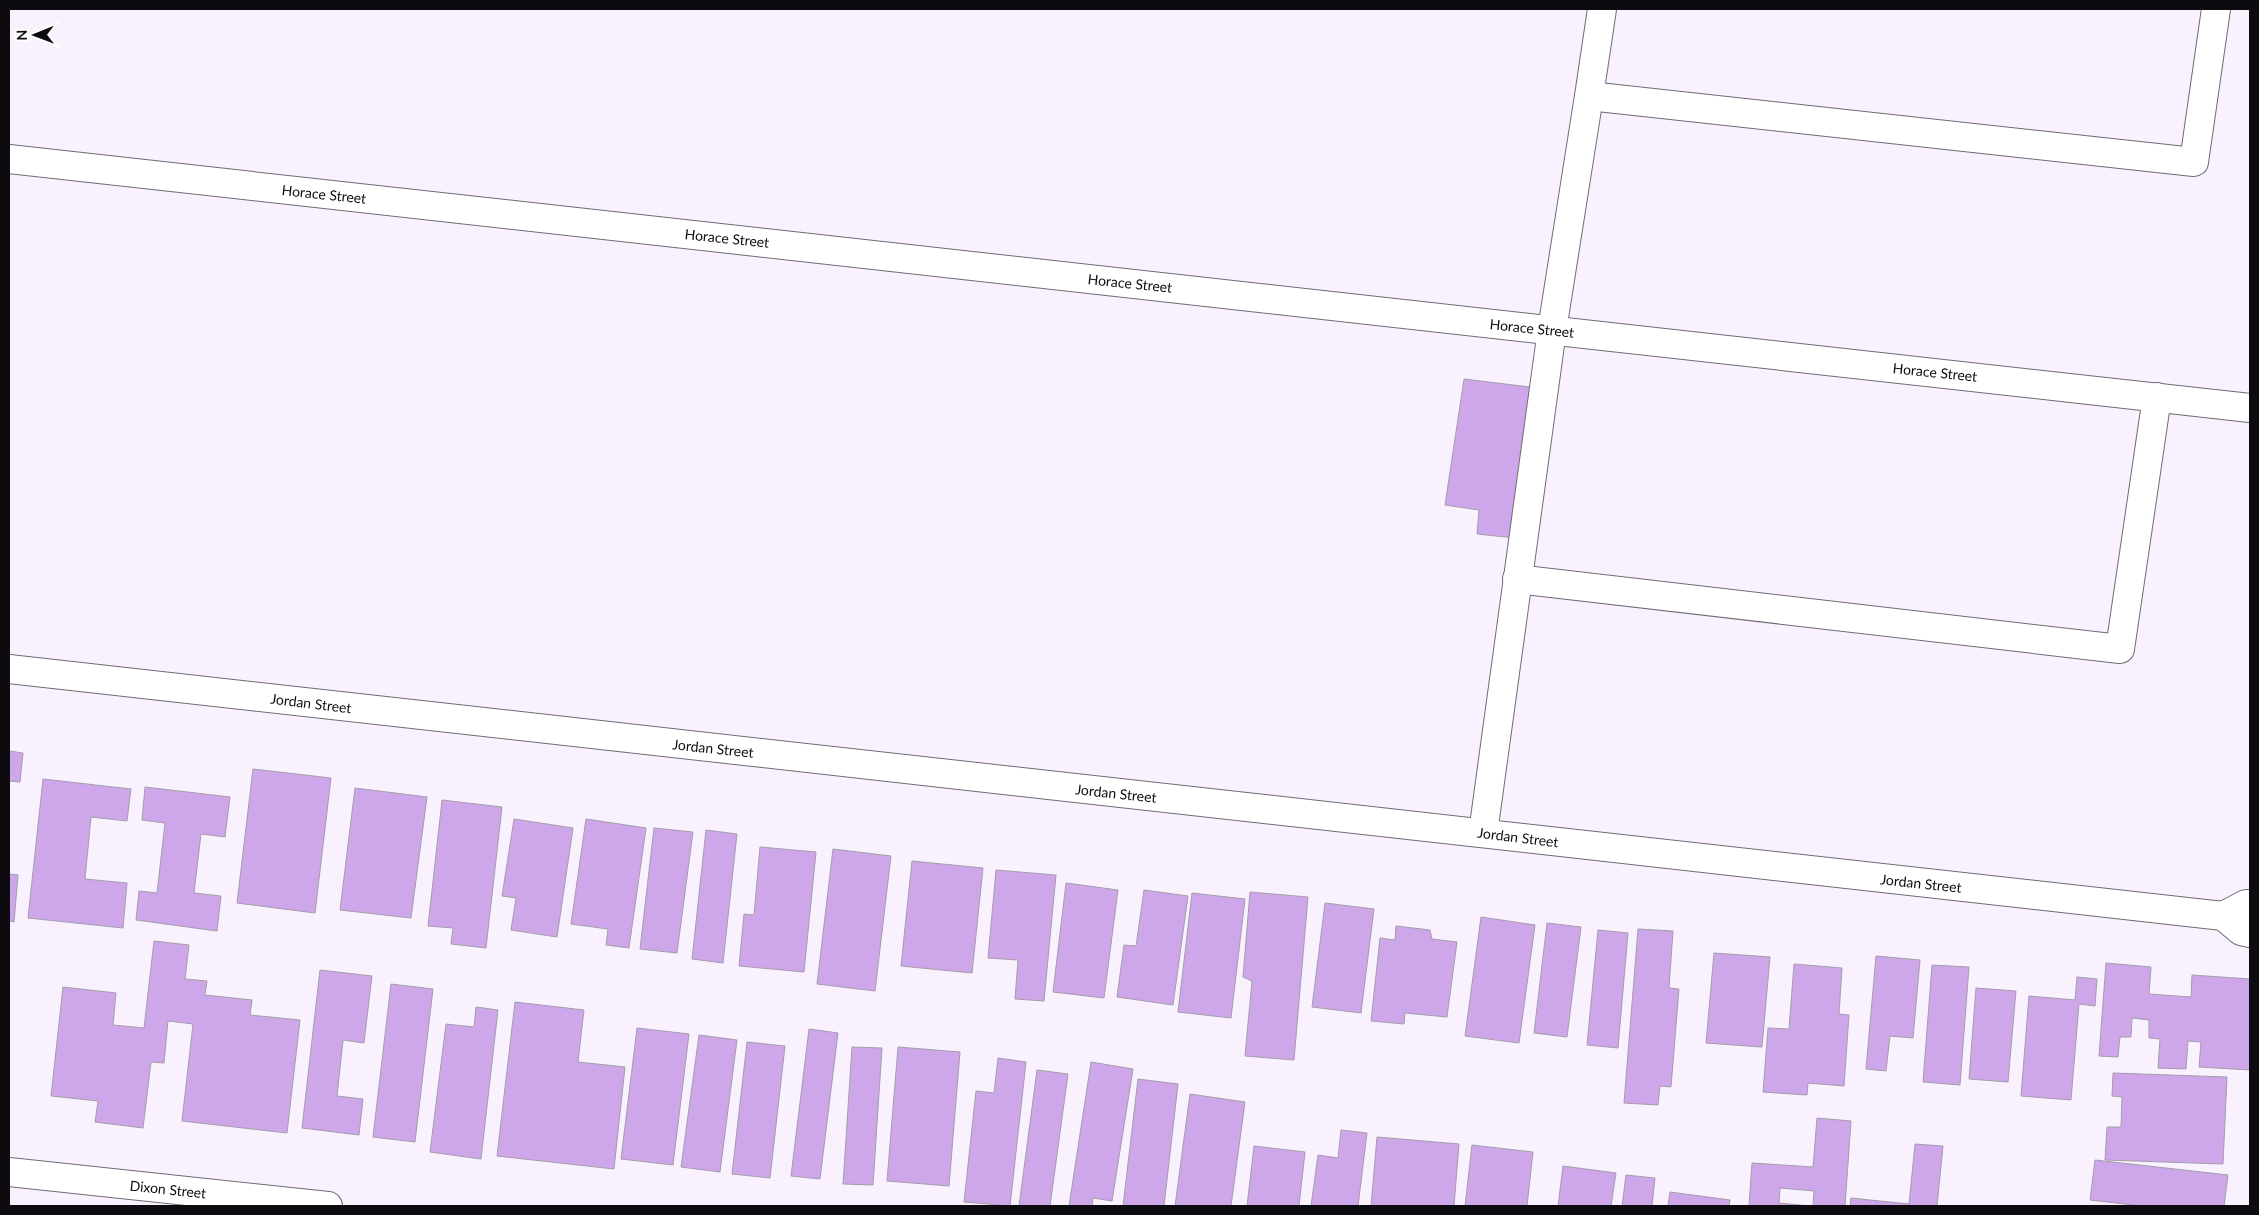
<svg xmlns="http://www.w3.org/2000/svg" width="2259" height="1215" font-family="Lato,sans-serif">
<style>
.building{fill:#cea7eb;stroke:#a49da9}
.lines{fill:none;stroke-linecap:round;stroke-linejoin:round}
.minor-casing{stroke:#716a75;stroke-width:30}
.minor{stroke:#fff;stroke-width:28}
.labels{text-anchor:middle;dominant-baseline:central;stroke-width:4;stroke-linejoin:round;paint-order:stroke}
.street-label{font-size:14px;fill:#0d0b0f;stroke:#fff}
</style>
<rect width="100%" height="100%" fill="#faf1fe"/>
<!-- building -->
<g class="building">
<polygon points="1464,379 1538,388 1515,538 1477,534 1479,510 1445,505"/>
<polygon points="9,751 23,753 20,782 9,781"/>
<polygon points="253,769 331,778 315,913 237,903"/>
<polygon points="43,779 131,789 127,821 91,817 85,879 127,883 123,928 28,918"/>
<polygon points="145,787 230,797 225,837 201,834 194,893 221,896 217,931 136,920 139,891 157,893 165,823 142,820"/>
<polygon points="355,788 427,797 411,918 340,910"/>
<polygon points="442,800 502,807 486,948 451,944 453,928 428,926"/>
<polygon points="514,819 573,828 557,937 511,930 516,898 502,896"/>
<polygon points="586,819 646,828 629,948 606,945 608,929 571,924"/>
<polygon points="654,828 693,832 677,953 640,949"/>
<polygon points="706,830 737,834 723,963 692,959"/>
<polygon points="760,847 816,852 804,972 739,966 744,914 754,915"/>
<polygon points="833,849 891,856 875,991 817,984"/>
<polygon points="912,861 983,868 972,973 901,966"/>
<polygon points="996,870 1056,875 1044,1001 1015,999 1018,960 988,958"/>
<polygon points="9,874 18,875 14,922 9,921"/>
<polygon points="1066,883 1118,890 1104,998 1053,992"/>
<polygon points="1144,890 1188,896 1173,1005 1117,997 1124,945 1136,946"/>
<polygon points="1250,892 1308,897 1294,1060 1245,1056 1252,981 1243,977"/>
<polygon points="1192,893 1245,899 1231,1018 1178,1012"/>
<polygon points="1325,903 1374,909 1361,1013 1312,1007"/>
<polygon points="1481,917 1535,925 1519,1043 1465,1036"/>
<polygon points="1547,923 1581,927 1567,1037 1534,1033"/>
<polygon points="1396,926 1430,930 1432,939 1457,942 1447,1017 1405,1013 1404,1024 1371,1021 1380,938 1395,940"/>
<polygon points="1638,929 1673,931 1669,988 1679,989 1671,1087 1660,1086 1658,1105 1624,1103"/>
<polygon points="1598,930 1628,933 1618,1048 1587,1045"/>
<polygon points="154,941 189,945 185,979 207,981 205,995 252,1000 250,1015 300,1020 287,1133 182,1121 193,1024 168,1021 164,1063 151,1062 143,1128 95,1122 98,1101 51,1096 63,987 116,993 113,1025 144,1028"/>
<polygon points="1714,953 1770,957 1762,1047 1706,1043"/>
<polygon points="1876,956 1920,960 1913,1038 1890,1036 1886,1071 1866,1069"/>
<polygon points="2106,963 2151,967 2149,994 2191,997 2192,975 2250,979 2250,1070 2199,1067 2201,1042 2188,1041 2186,1069 2158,1068 2160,1039 2149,1038 2149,1020 2132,1018 2131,1037 2120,1037 2118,1057 2099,1056"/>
<polygon points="1794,964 1842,968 1839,1014 1849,1015 1844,1086 1808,1083 1807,1095 1763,1092 1768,1028 1789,1029"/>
<polygon points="1932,965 1969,967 1960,1085 1923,1082"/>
<polygon points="320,970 372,976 364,1043 343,1040 337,1096 363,1099 359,1135 302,1128"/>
<polygon points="2077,977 2097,979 2095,1006 2079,1004 2071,1100 2021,1096 2029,996 2075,1000"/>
<polygon points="391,984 433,989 415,1142 373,1137"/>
<polygon points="1976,988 2016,991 2008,1082 1969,1079"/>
<polygon points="515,1002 584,1010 578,1062 625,1067 614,1169 497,1156"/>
<polygon points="476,1007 498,1010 481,1159 430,1152 446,1024 474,1027"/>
<polygon points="637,1028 689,1034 673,1165 621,1159"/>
<polygon points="809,1029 838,1033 820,1179 791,1176"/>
<polygon points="699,1035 737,1040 720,1172 681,1167"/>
<polygon points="747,1042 785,1046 770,1178 732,1174"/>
<polygon points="852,1047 882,1048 873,1185 843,1184"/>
<polygon points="898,1047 960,1052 949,1186 887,1181"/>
<polygon points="998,1058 1026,1062 1010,1206 964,1202 976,1091 994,1093"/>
<polygon points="1091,1062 1133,1069 1112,1201 1093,1198 1092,1206 1069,1206"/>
<polygon points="1037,1070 1068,1074 1050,1206 1019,1206"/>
<polygon points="2113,1073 2227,1077 2223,1164 2105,1160 2107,1127 2121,1127 2122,1097 2112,1096"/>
<polygon points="1138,1079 1178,1084 1164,1206 1123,1206"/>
<polygon points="1190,1094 1245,1102 1231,1206 1175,1206"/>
<polygon points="1817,1118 1851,1121 1845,1206 1813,1206 1814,1191 1780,1188 1779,1203 1809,1206 1749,1206 1752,1163 1813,1167"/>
<polygon points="1341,1130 1367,1133 1358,1206 1311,1206 1318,1155 1338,1158"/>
<polygon points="1377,1137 1459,1144 1454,1206 1371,1206"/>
<polygon points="1915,1144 1943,1146 1937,1206 1850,1206 1851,1198 1909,1204"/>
<polygon points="1472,1145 1533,1152 1527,1206 1465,1206"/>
<polygon points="1254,1146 1305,1152 1299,1206 1247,1206"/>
<polygon points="2095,1160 2228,1175 2224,1206 2142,1206 2090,1200"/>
<polygon points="1563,1166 1616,1173 1611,1206 1558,1206"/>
<polygon points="1626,1175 1655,1178 1652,1206 1622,1206"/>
<polygon points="1670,1192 1730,1200 1729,1206 1668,1206"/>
</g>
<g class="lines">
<!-- minor casing -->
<g class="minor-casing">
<g id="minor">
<polyline points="1589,96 1602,9"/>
<polyline points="9,159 2250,408"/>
<polyline points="1517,579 2120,649 2157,397"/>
<polyline points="9,669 2223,916 2241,931 2250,933"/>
<polyline points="1483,833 1552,330 1589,96 2194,162 2216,9"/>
<polyline points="2223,916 2246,904 2250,904"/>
<polyline points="9,1172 328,1206"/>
</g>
</g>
<!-- minor -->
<use href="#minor" class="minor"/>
</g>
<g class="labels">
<!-- street labels -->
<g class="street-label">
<text transform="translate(324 194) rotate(6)">Horace Street</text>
<text transform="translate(727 238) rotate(6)">Horace Street</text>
<text transform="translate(1130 283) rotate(6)">Horace Street</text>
<text transform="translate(1532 328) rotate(6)">Horace Street</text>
<text transform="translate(1935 372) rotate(6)">Horace Street</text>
<text transform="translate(311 703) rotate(7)">Jordan Street</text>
<text transform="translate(713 748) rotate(6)">Jordan Street</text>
<text transform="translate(1116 793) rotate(6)">Jordan Street</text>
<text transform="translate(1518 837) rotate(7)">Jordan Street</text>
<text transform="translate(1921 883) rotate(6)">Jordan Street</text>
<text transform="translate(168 1189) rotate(6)">Dixon Street</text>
</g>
</g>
<!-- border -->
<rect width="2259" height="1215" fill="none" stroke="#0d0b0f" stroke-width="20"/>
<!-- north arrow -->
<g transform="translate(35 35) rotate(269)" stroke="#ffffff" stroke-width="4" paint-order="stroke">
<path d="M0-4L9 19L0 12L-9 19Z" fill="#0d0b0f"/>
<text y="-8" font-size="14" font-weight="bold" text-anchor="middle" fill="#0d0b0f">N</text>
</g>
</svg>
